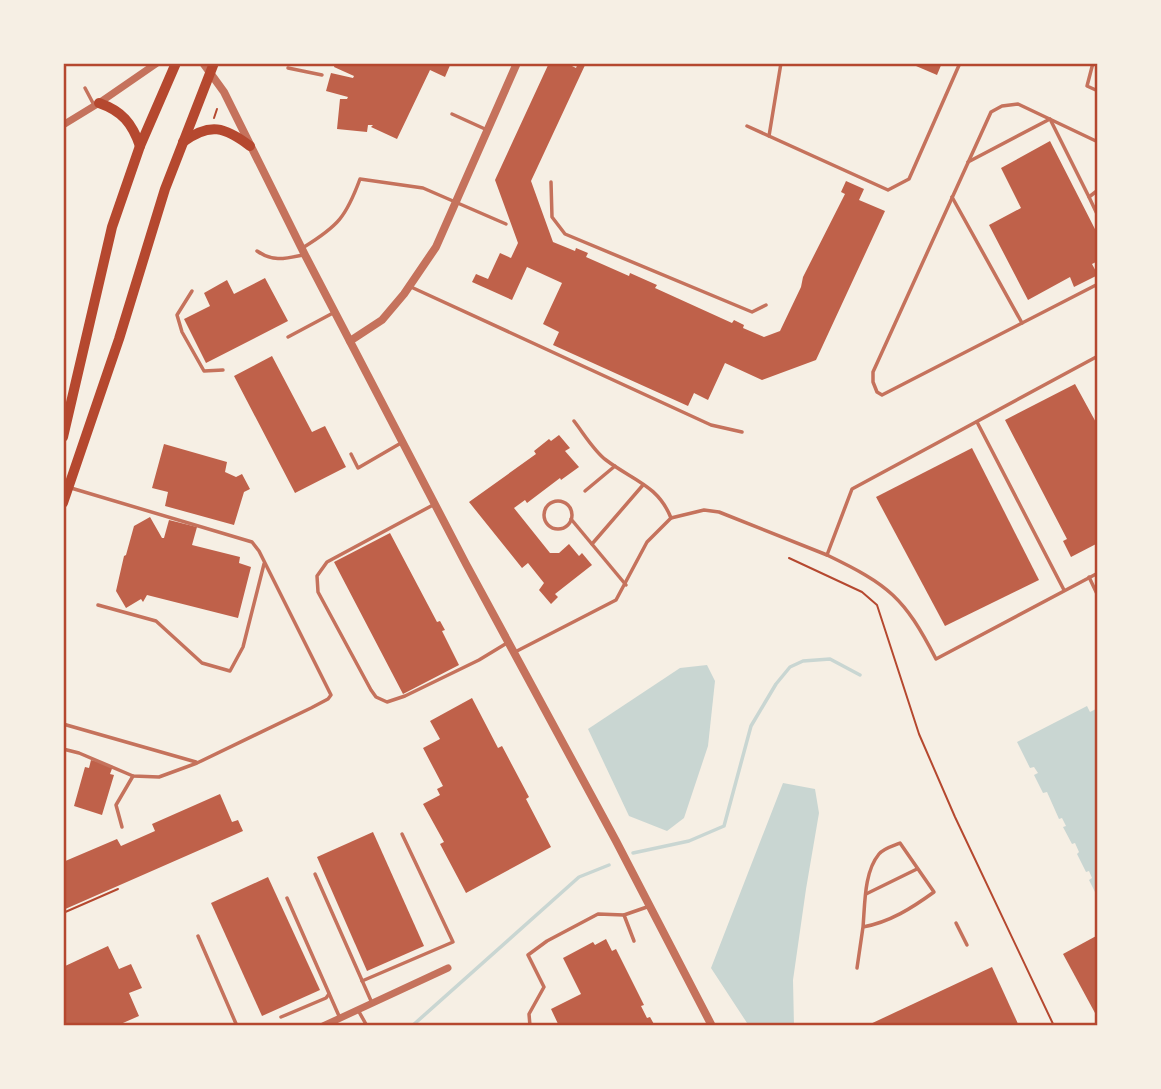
<svg xmlns="http://www.w3.org/2000/svg" width="1161" height="1089" font-family="'DM Sans',sans-serif">
<style>
.water{fill:#c9d6d2}
.lines{fill:none;stroke-linecap:round;stroke-linejoin:round}
.stream{stroke:#c9d6d2;stroke-width:3.5}
.building{fill:#bf614a}
.path{stroke:#b5482f;stroke-width:2}
.service{stroke:#c5725c;stroke-width:3.5}
.minor{stroke:#c5725c;stroke-width:7}
.tertiary{stroke:#c5725c;stroke-width:8}
.trunk{stroke:#b5482f;stroke-width:10}
.neatline{fill:none;stroke:#b5482f;stroke-width:2.5}
</style>
<rect width="100%" height="100%" fill="#f6efe4"/>
<!-- water -->
<g class="water">
<polygon points="707,665 715,681 708,746 684,818 667,831 629,816 588,729 680,668"/>
<polygon points="1087,706 1090,712 1098,708 1098,898 1089,880 1092,878 1089,871 1086,872 1077,854 1079,852 1075,843 1072,844 1063,827 1066,826 1062,818 1059,819 1047,792 1043,793 1034,775 1038,773 1034,767 1030,768 1017,742"/>
<polygon points="783,783 815,789 819,813 806,889 793,980 794,1026 749,1026 711,968"/>
</g>
<g class="lines">
<!-- stream -->
<g class="stream">
<polyline points="633,853 689,841 724,826 751,726 776,684 790,667 803,661 830,659 860,675"/>
<polyline points="412,1026 579,877 609,865"/>
</g>
</g>
<!-- building -->
<g class="building">
<polygon points="335,63 451,63 445,77 430,70 397,139 371,127 373,125 368,125 367,132 337,129 340,99 347,99 348,97 326,91 331,73 353,78 354,76 334,67"/>
<polygon points="549,63 566,63 576,68 578,63 586,63 531,181 553,242 575,251 576,248 588,253 586,257 629,276 630,273 657,285 655,288 732,323 734,320 744,325 743,328 764,337 780,331 801,287 803,277 845,194 841,192 846,181 864,189 859,200 885,211 816,360 762,380 725,363 708,400 694,393 688,406 553,345 559,332 543,324 562,283 527,267 512,300 472,282 476,274 488,279 500,253 511,258 518,243 495,180"/>
<polygon points="909,63 942,63 937,75"/>
<polygon points="1050,141 1098,235 1098,261 1092,264 1098,275 1074,287 1070,277 1028,300 989,225 1021,208 1001,168"/>
<polygon points="265,278 288,321 206,363 184,319 210,306 204,293 227,280 234,294"/>
<polygon points="272,356 312,432 325,426 346,467 295,493 234,376"/>
<polygon points="1075,384 1098,426 1098,543 1071,557 1063,541 1067,539 1005,420"/>
<polygon points="559,435 570,448 565,451 579,467 561,480 560,478 527,503 525,500 514,508 550,553 559,553 569,544 579,556 582,553 592,565 555,594 558,597 551,604 539,590 544,583 528,563 522,568 469,502 536,454 534,451 549,439 551,441"/>
<polygon points="164,444 227,462 225,472 236,477 242,474 250,489 244,492 234,525 165,506 168,492 152,488"/>
<polygon points="972,448 1039,580 945,626 876,497"/>
<polygon points="150,517 162,538 164,538 169,520 197,527 192,545 240,557 239,563 251,567 238,618 147,595 143,602 141,599 126,608 116,591 124,556 126,555 134,526"/>
<polygon points="390,533 437,622 440,621 445,630 442,631 459,665 403,694 334,562"/>
<polygon points="472,698 498,748 502,746 529,797 526,799 551,847 466,893 440,844 444,842 423,804 440,795 437,789 443,786 423,748 440,739 430,721"/>
<polygon points="91,760 113,766 110,774 114,775 102,815 74,806 85,767 89,768"/>
<polygon points="220,794 232,822 238,820 243,831 63,910 63,862 117,839 121,846 155,831 152,824"/>
<polygon points="373,832 424,946 367,971 317,857"/>
<polygon points="268,877 320,990 262,1016 211,903"/>
<polygon points="1098,935 1098,1011 1095,1013 1063,954"/>
<polygon points="606,939 612,951 616,949 644,1005 641,1006 647,1018 650,1017 655,1026 559,1026 551,1009 581,994 563,958 593,942 595,945"/>
<polygon points="108,946 119,969 131,964 142,988 129,993 139,1016 116,1026 63,1026 63,967"/>
<polygon points="992,967 1019,1026 866,1026"/>
</g>
<g class="lines">
<!-- path -->
<g class="path">
<polyline points="214,118 217,109"/>
<polyline points="789,558 862,592 877,605 919,734 955,817 1054,1026"/>
<polyline points="63,913 118,889"/>
</g>
<!-- service -->
<g class="service">
<polyline points="1093,63 1087,86 1098,91"/>
<polyline points="288,68 322,75"/>
<polyline points="85,88 94,105"/>
<polyline points="452,114 485,129"/>
<polyline points="1051,121 1089,197"/>
<polyline points="747,126 888,190 909,179 960,63"/>
<polyline points="769,136 781,63"/>
<polyline points="1098,142 1018,104 1002,106 991,112 873,372 873,382 877,392 882,395 1098,284"/>
<polyline points="968,162 1050,119"/>
<polyline points="551,182 552,217 565,234 752,312 766,305"/>
<polyline points="1098,190 1089,197 1098,216"/>
<polyline points="952,197 1022,323"/>
<path d="M 304,247 C 338,226 346,217 360,179 L 423,188 L 506,224"/>
<path d="M 257,251 C 273,262 284,259 303,255"/>
<polyline points="411,287 711,425 742,432"/>
<polyline points="192,291 177,315 182,332 204,371 223,370"/>
<polyline points="288,337 333,313"/>
<path d="M 574,421 C 584,434 594,451 606,460 C 632,480 658,485 671,518"/>
<polyline points="977,422 1064,590"/>
<polyline points="351,454 358,468 401,443"/>
<polyline points="585,491 615,466"/>
<circle cx="558" cy="515" r="14"/>
<polyline points="433,505 327,562 317,576 318,592 371,690 376,697 387,702 405,696 479,660 507,643"/>
<polyline points="571,519 626,585"/>
<polyline points="592,544 643,485"/>
<path d="M 827,555 C 889,585 904,597 936,659 L 1098,573"/>
<polyline points="1089,577 1098,596"/>
<polyline points="98,605 156,621 202,663 230,671 243,647 264,564"/>
<polyline points="515,652 616,600 647,542 671,518 704,510 719,512 827,555 852,489 1098,356"/>
<polyline points="63,724 196,762"/>
<polyline points="63,749 79,753 133,776 159,777 197,763 311,708 328,699 331,695 259,551 252,542 71,488"/>
<polyline points="122,827 116,805 133,776"/>
<polyline points="315,874 372,1003"/>
<polyline points="866,894 917,869"/>
<polyline points="287,898 339,1016"/>
<polyline points="956,923 967,945"/>
<polyline points="198,936 237,1026"/>
<polyline points="634,941 624,915 647,907"/>
<path d="M 857,968 L 863,927 C 890,922 912,908 934,892 L 900,843 C 893,846 884,848 879,854 C 864,872 865,904 863,927"/>
<polyline points="362,981 453,942 402,834"/>
<polyline points="358,1010 367,1026"/>
<polyline points="281,1017 326,998 329,994"/>
<polyline points="530,1026 529,1014 544,987 528,955 547,941 598,914 624,915"/>
</g>
<!-- minor -->
<g class="minor">
<polyline points="63,125 99,103 157,63"/>
<polyline points="323,1026 448,968"/>
</g>
<!-- tertiary -->
<g class="tertiary">
<polyline points="203,63 224,92 305,255 466,564 616,841 712,1026"/>
<polyline points="350,341 382,320 404,294 436,247 517,63"/>
</g>
<!-- trunk -->
<g class="trunk">
<path d="M 99,103 C 122,111 132,123 140,146"/>
<path d="M 183,142 C 210,122 225,127 250,146"/>
<polyline points="63,437 112,227 140,146 176,63"/>
<polyline points="63,503 119,339 165,189 214,63"/>
</g>
</g>
<!-- border -->
<rect width="1161" height="1089" fill="none" stroke="#f6efe4" stroke-width="130"/>
<rect x="65" y="65" width="1031" height="959" class="neatline"/>
</svg>
